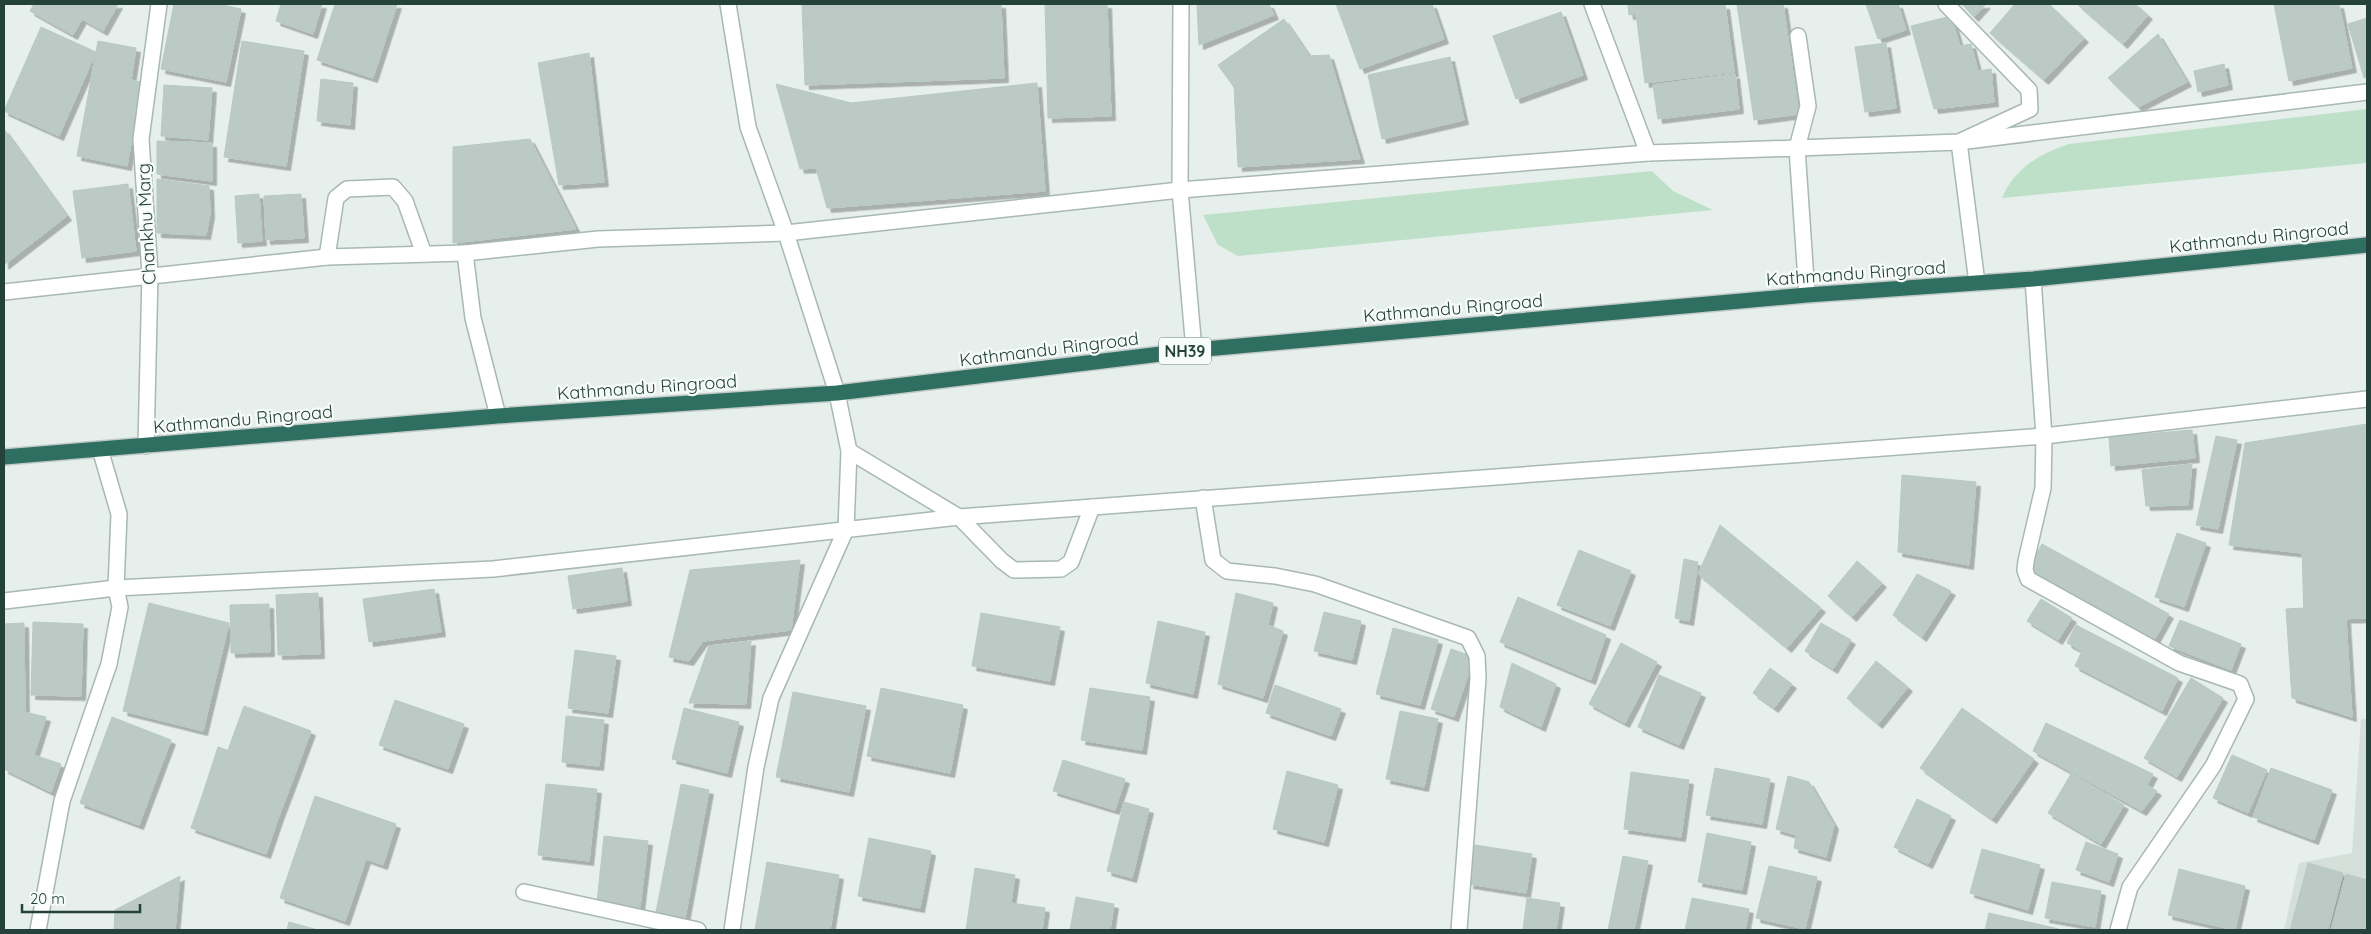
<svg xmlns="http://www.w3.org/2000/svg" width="2371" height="934" font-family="Quicksand,sans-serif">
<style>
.built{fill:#d4dfda}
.green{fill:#bfe0c8}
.building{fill:#bbcac4;stroke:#b8c9c2;filter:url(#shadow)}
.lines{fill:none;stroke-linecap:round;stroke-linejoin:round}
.minor-casing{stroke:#a8b8b2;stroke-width:18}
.highway-casing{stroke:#c2cac8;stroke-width:18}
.minor{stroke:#fff;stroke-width:15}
.highway{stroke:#2f6f62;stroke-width:15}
.labels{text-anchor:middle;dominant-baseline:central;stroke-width:4.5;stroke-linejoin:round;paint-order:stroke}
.shield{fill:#f7fbf9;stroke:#637a73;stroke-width:1}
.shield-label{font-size:16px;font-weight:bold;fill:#24423a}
.street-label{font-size:18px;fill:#24423a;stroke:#f7fbf9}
</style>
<defs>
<filter id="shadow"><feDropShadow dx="4.5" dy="4.5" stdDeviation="0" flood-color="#0004"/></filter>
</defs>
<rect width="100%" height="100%" fill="#e6efeb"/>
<!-- built -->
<polygon class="built" points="2361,719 2367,719 2367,930 2284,930 2299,863 2352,853"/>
<!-- green -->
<g class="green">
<path d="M 2367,109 L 2367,163 L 2002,198 C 2014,169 2040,153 2069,144 Z"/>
<polygon points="1652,171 1673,191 1713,210 1238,256 1218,245 1203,215"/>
</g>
<!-- building -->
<g class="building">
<polygon points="34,4 118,4 103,31 82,19 73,35 30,11"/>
<polygon points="174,4 218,4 241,9 226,82 161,69"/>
<polygon points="281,4 322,4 313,34 276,21"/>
<polygon points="335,4 397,4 373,78 317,60"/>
<polygon points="802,4 1001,4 1004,78 805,85"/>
<polygon points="1045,4 1107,4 1111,116 1048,118"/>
<polygon points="1197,4 1224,4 1234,31 1199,45"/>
<polygon points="1224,4 1269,4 1274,15 1234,31"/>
<polygon points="1336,4 1432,4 1444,39 1360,69"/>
<polygon points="1628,4 1725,5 1734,72 1645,83 1636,14 1629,15"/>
<polygon points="1737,4 1783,4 1799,114 1754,120"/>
<polygon points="1866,4 1898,4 1906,30 1878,39"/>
<polygon points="1962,4 1986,4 1974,17"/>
<polygon points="2015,4 2049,4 2084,38 2044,80 1990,33"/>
<polygon points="2077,4 2137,4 2136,5 2148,15 2123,44"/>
<polygon points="2274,4 2339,4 2352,68 2289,81"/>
<polygon points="1561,12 1583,75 1516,99 1493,36"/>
<polygon points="1951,16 1960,46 1971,44 1978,71 1991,69 1994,102 1934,109 1911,26"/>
<polygon points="2367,18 2367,77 2364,78 2348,24"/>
<polygon points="1284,19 1308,54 1243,100 1218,65"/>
<polygon points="41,27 96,52 59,136 4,111"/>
<polygon points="2158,34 2187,82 2138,107 2108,78"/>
<polygon points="98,41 136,48 131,80 142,82 127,166 77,156"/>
<polygon points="242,41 304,51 286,166 224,157"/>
<polygon points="1886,43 1896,108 1865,112 1855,47"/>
<polygon points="589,53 604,182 559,185 538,63"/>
<polygon points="1329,55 1360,159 1238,167 1234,86 1243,100 1305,56"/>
<polygon points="1450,57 1464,120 1382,139 1368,75"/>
<polygon points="2224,64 2228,85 2198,92 2194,71"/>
<polygon points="1735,74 1739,109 1658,119 1653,85"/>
<polygon points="321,79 353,83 350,125 317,121"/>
<polygon points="1037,83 1045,191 827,208 816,168 800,169 776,84 851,103"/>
<polygon points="164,85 212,88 208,140 161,136"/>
<polygon points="4,129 67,216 4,265"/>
<polygon points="530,139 576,229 453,243 453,147"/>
<polygon points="157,141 212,143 212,181 157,174"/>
<polygon points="157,179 209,186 210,214 206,235 157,233"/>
<polygon points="128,184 136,251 82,258 73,191"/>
<polygon points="259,194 262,241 238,243 235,196"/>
<polygon points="301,194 304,238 266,240 264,196"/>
<polygon points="2367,424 2367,492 2235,507 2245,443"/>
<polygon points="2192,430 2195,458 2111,466 2109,437"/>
<polygon points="2216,436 2237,440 2218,529 2196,525"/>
<polygon points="2192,464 2188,505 2146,506 2142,470"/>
<polygon points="1902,475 1976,482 1969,565 1898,552"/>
<polygon points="2367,492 2367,546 2302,548 2302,553 2229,545 2235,507"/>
<polygon points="1720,525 1821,608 1787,648 1698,574"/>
<polygon points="2177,533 2206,543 2184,607 2155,597"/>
<polygon points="2042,544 2169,614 2155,639 2028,569"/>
<polygon points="2367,546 2367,618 2304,620 2302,548"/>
<polygon points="1579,550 1631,571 1610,626 1557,605"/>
<polygon points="1684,559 1698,562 1689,621 1675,618"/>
<polygon points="800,560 791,630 703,641 689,661 669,657 690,570"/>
<polygon points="1857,561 1882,583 1852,617 1828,596"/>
<polygon points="622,568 627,601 573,609 568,576"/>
<polygon points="1917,574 1951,591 1922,637 1893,615"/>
<polygon points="434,589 441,632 369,642 363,599"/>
<polygon points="318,593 320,654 278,655 276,595"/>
<polygon points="1236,593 1273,603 1268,625 1283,631 1263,698 1218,684"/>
<polygon points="1518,597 1606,635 1591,680 1500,642"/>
<polygon points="2041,599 2072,618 2058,640 2027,621"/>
<polygon points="149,603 229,623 203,731 123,711"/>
<polygon points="269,604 270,652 231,653 230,605"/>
<polygon points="2304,608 2304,620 2346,619 2352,717 2292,698 2286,609"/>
<polygon points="1324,612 1361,621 1352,660 1314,651"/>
<polygon points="981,613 1060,627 1050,681 972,666"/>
<polygon points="2180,620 2241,644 2231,670 2169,646"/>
<polygon points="1158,621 1205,632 1193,694 1146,683"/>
<polygon points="33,622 83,624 81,696 31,695"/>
<polygon points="24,623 25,712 46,717 34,755 61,764 51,792 4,769 4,745 6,738 4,738 4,624"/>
<polygon points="1821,623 1851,640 1833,669 1805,651"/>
<polygon points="2076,625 2178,678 2162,711 2075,666 2082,651 2067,643"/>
<polygon points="1393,628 1438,640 1420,705 1376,694"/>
<polygon points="751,641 746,704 689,703 709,646"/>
<polygon points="1621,643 1657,662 1625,723 1589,704"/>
<polygon points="1451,649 1474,657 1454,717 1431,709"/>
<polygon points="575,650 616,656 608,713 568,708"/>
<polygon points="1876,661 1908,687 1878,724 1847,698"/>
<polygon points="1512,663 1556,684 1541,727 1500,707"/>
<polygon points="1770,668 1792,684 1774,708 1753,693"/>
<polygon points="1659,675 1701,693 1679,745 1638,727"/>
<polygon points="2191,678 2223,698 2177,777 2144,758"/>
<polygon points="1275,685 1341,709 1331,736 1266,713"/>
<polygon points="881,688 963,705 950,773 867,756"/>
<polygon points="1090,688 1150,697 1142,750 1081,740"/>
<polygon points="793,692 866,706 849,792 776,777"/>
<polygon points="395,700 464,724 448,769 379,745"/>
<polygon points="244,706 311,731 295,774 228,750"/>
<polygon points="684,708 739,722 727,773 672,759"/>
<polygon points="1962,708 2034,759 1992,819 1920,768"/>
<polygon points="1400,711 1438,719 1424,787 1386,779"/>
<polygon points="566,716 604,720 599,766 562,762"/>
<polygon points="112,717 171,740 139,825 80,803"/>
<polygon points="2046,723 2153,774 2147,785 2157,791 2142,811 2033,751"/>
<polygon points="218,747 295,774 279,816 204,790"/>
<polygon points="2232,755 2267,770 2248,813 2213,798"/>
<polygon points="1063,760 1125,779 1115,810 1053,791"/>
<polygon points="1715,768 1770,779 1762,824 1706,815"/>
<polygon points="2271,768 2332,790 2314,840 2253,817"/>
<polygon points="1287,771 1338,785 1324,842 1273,829"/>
<polygon points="1631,772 1689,780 1681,837 1624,829"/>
<polygon points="2071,774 2124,805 2101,844 2048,813"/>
<polygon points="1788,776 1809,782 1834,825 1826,857 1794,848 1796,835 1776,829"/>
<polygon points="546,784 597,789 589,861 538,855"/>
<polygon points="681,784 709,790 685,918 656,912"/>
<polygon points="204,790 279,816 266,854 191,828"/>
<polygon points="315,796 396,824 383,865 366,859 345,921 280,898"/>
<polygon points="1917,799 1951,816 1928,864 1894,847"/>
<polygon points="1124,802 1149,809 1132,878 1107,871"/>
<polygon points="1707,833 1751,842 1742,890 1698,882"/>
<polygon points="604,836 648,841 640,907 597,902"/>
<polygon points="869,838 931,851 920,908 858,896"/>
<polygon points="2086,842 2118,854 2109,882 2076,870"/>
<polygon points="1475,845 1532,854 1526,893 1469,884"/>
<polygon points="1982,849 2040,865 2028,910 1970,893"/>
<polygon points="1623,856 1648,861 1634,930 1608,930"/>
<polygon points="767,862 839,875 830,930 755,930"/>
<polygon points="2308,863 2343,873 2328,930 2290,930"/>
<polygon points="1769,866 1817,877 1805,929 1756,918"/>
<polygon points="975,868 1015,875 1011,903 1045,908 1042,930 966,930"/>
<polygon points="2179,869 2245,886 2235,930 2168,915"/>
<polygon points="2346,874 2367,880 2367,930 2331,930"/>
<polygon points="180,876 175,930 114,930 115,910"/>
<polygon points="2052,882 2101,891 2095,927 2045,918"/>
<polygon points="1076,897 1114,904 1110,930 1070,930"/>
<polygon points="1527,898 1560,903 1556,930 1523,930"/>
<polygon points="1692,898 1749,909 1745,930 1685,930"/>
<polygon points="1989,913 2059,929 2059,930 1985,930"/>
<polygon points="289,922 318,930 287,930"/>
</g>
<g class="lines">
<!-- minor casing -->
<g class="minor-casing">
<g id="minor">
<polyline points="728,4 748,127 786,233 837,393 849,451 846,529 771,698 756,767 732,930"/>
<polyline points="1181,4 1180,190 1194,350"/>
<polyline points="1592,4 1648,153"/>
<polyline points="1946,4 2029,90 2030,109 1959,142 1977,283"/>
<polyline points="1798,36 1808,106 1797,148 1959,142 2367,92"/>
<polyline points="327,257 336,198 347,189 393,187 405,201 424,254"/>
<polyline points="2033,279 2044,436 2043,488 2026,561 2025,570 2028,579 2179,663 2240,684 2246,699 2213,766 2130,887 2118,930"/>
<polyline points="4,292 327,257 465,253"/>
<polyline points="498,416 473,318 465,253 598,239 786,233 1180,190 1648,153 1797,148 1807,295"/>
<polyline points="146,446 150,274 141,139 159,4"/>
<polyline points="849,451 959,517 1002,561 1014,570 1061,569 1071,562 1092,507"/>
<polyline points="1203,498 1213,560 1227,571 1275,576 1315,584 1468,638 1477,656 1478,678 1459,930"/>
<polyline points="4,601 116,588 493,569 959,517 2044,436 2367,399"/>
<polyline points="524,892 698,930"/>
<polyline points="38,930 62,801 109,664 120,607 116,588 119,514 100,449"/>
</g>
</g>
<!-- highway casing -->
<g class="highway-casing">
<polyline id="highway" points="4,457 498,416 837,393 1194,350 1807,295 2033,279 2367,245"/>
</g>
<!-- minor -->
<use href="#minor" class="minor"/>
<!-- highway -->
<use href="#highway" class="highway"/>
</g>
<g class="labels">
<!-- shield labels -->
<rect class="shield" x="1159" y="337.5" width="52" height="27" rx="4"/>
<g class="shield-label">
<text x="1185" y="351">NH39</text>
</g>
<!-- street labels -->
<g class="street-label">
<text transform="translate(146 224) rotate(-93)">Chankhu Marg</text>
<text transform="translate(2259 237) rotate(-6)">Kathmandu Ringroad</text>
<text transform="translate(1856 273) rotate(-4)">Kathmandu Ringroad</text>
<text transform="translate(1453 308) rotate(-5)">Kathmandu Ringroad</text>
<text transform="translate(1049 349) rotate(-7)">Kathmandu Ringroad</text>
<text transform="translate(647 387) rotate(-4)">Kathmandu Ringroad</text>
<text transform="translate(243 419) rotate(-5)">Kathmandu Ringroad</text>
</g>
</g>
<!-- border -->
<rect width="2371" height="934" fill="none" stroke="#24423a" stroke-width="10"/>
<!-- scale -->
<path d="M22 904v8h118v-8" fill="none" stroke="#24423a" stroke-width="2.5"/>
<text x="30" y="904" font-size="15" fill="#24423a" stroke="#f7fbf9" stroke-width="4" paint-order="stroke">20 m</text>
</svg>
